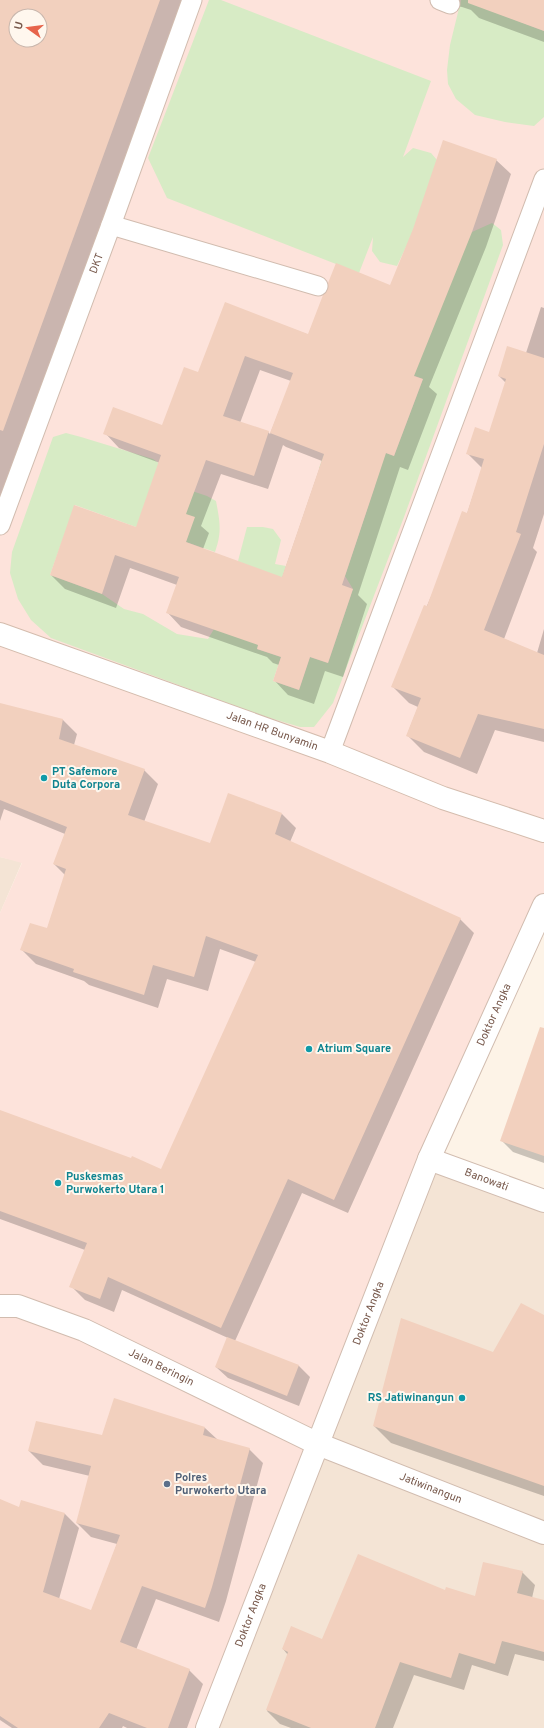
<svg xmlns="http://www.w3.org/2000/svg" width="544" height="1728" font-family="Overpass,sans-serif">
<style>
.residential{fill:#f4e4d5}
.commercial{fill:#fde3db;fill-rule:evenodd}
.green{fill:#d7ebc5}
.shadow{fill:#0003;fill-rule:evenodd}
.building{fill:#f2d0be;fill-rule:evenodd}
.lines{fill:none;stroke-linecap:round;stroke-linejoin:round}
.service-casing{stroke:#d1bcaf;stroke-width:21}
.minor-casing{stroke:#d1bcaf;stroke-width:24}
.tertiary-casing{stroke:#d1bcaf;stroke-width:24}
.secondary-casing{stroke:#d4bcad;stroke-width:24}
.service{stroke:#fff;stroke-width:19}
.minor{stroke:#fff;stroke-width:22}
.tertiary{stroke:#fff;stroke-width:22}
.secondary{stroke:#fff;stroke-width:22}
.culture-dot{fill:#0f9aa8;stroke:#fff7ee;stroke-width:1.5}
.service-dot{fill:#5c6f8a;stroke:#fff7ee;stroke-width:1.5}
.labels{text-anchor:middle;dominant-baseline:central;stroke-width:4;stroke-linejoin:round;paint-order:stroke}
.street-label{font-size:11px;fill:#77584b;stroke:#fff7ee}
.culture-label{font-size:11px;font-weight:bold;fill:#0d838f;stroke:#fff7ee;text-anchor:start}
.service-label{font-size:11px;font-weight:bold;fill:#4e5e75;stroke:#fff7ee;text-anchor:start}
</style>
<rect width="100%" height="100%" fill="#fdf3e7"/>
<!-- residential -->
<g class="residential">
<polygon points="0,857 22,862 0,913"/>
<polygon points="427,1157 544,1200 544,1728 207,1728"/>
</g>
<!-- commercial -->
<path class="commercial" d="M 0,0 L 544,0 L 544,905 L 207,1728 L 0,1728 L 0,913 L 22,863 L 0,857 ZM 16,16 L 40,16 L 40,40 L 16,40 Z"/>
<!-- green -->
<g class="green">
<path d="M 209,0 L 221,0 L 431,81 L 403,157 L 413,148 L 431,153 L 437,160 L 472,232 L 492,223 L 501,230 L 503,245 L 404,517 L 333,703 L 314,727 L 300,727 L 260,715 L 51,638 L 31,620 L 18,599 L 10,573 L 12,552 L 53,437 L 66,433 L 81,437 L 153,459 L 171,472 L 174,485 L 207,496 L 216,501 C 220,522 222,532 215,552 L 186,542 L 194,517 L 136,527 L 75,505 L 50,575 L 102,594 L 124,609 L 143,614 L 177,634 L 208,639 L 214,629 L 238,561 L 247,527 L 263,527 L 273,529 L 281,540 L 275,564 L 286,566 L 257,649 L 281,657 L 273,681 L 299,690 L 310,657 L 328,663 L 353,589 L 345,576 L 375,486 L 319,468 L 332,433 L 394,456 L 423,379 L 344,349 L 457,267 L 406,247 L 397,266 L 380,262 L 372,251 L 373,237 L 359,273 L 167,198 L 148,158 Z"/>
<polygon points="461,0 489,0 486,9 544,31 544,117 534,126 505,122 475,115 456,99 448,84 447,70 450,45"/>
</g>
<!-- shadow -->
<g class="shadow">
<path d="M 0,0 L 182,0 L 0,532 ZM 16,16 L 40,16 L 40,40 L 16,40 Z"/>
<polygon points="429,0 544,0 544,42 479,18 471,10 462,7 456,6 451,9"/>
<path d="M 496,160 L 511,174 L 486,247 L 429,387 L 437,394 L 408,470 L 400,467 L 358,595 L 367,604 L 343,677 L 325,671 L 314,704 L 288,695 L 274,680 L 279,665 L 273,663 L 267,657 L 181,627 L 167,612 L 177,585 L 130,568 L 116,608 L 65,589 L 51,575 L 137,528 L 160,463 L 119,448 L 105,433 L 163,427 L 199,374 L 226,304 L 309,335 L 390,286 ZM 260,370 L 291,381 L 270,434 L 268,432 L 240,423 ZM 283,445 L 286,447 L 322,461 L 282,578 L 203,549 L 209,533 L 201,526 L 221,474 L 268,489 Z"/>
<polygon points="541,307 544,308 544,514 533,548 537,552 504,639 537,653 544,629 544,742 495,730 477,774 424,752 407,735 418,707 409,703 392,686 467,514 482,468 467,453 490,433 506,383 499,376 526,353"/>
<polygon points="0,704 63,720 77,734 74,745 144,770 158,784 144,822 210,844 282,814 296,828 290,842 460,919 474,933 348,1213 302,1193 235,1341 299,1366 310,1377 299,1406 228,1378 216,1367 228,1338 122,1290 114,1312 85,1300 71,1286 85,1250 0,1219 0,1119 162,1170 256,962 220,949 208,991 167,979 158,1008 89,985 84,981 36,964 22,950 47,930 65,875 54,864 65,834 4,809 0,821"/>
<polygon points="544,1053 544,1163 513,1152 501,1140"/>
<polygon points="544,1316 544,1496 391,1443 374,1426 494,1353"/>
<polygon points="115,1400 205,1428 218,1440 249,1449 263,1463 226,1601 219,1622 156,1599 136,1650 189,1670 203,1684 187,1728 127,1728 123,1726 122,1728 12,1728 0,1720 0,1500 19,1508 65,1514 79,1528 59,1599 92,1612 117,1544 91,1537 77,1523 90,1476 43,1465 29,1451 103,1436"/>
<polygon points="522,1572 535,1585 532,1598 544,1601 544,1661 515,1654 508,1676 472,1665 464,1690 414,1675 393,1728 291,1728 280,1724 267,1711 288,1655 283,1649 323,1640 445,1591 476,1597"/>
</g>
<!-- building -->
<g class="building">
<path d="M 0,0 L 160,0 L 3,431 L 0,430 ZM 16,16 L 40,16 L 40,40 L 16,40 Z"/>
<polygon points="468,0 544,0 544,31 468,3"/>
<path d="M 443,140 L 497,159 L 472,232 L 414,376 L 423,379 L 394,456 L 386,453 L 342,585 L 353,589 L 328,663 L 310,657 L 299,690 L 273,681 L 281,657 L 257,649 L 258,645 L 166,613 L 179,577 L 115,555 L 102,594 L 50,575 L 74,505 L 136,527 L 161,455 L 103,434 L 113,407 L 162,425 L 184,367 L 198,372 L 225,302 L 308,334 L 323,295 L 328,289 L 328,283 L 336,263 L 390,285 L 413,229 ZM 245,356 L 293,373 L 270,433 L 324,454 L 282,577 L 186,542 L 195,517 L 186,514 L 206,460 L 254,476 L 269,431 L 223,416 Z"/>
<polygon points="507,346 544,358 544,444 516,532 521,534 484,630 544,655 544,729 478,714 460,758 406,736 421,698 391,687 424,605 427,606 462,511 467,513 484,459 466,454 475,427 489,432 506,379 498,376"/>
<polygon points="0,703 63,719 59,739 145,769 128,815 210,843 228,793 282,813 275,834 461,918 334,1200 288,1179 221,1328 108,1277 100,1299 69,1287 87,1243 0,1211 0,1110 131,1158 132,1156 161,1169 258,955 206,936 194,977 153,965 144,995 73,972 74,969 20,950 30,923 47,928 66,869 53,864 67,827 0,800"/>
<polygon points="540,1027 544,1028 544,1156 500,1141"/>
<polygon points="521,1303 544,1315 544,1486 373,1426 401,1318 493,1352"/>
<polygon points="227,1337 299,1365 287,1396 215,1367"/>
<polygon points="114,1398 205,1427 203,1435 250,1448 212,1587 205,1608 142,1586 120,1642 190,1669 168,1728 147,1728 109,1713 99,1728 18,1728 0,1716 0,1499 19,1507 21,1500 65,1513 43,1592 91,1610 120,1535 76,1523 91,1466 28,1451 36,1421 102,1435"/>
<polygon points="358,1554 445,1590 446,1587 475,1596 483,1562 523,1571 517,1593 544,1600 544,1652 502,1641 495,1664 459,1653 451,1678 400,1662 375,1728 311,1728 266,1710 288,1652 282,1649 291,1626 322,1639"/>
</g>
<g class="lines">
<!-- service casing -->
<g class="service-casing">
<g id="service">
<polyline points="440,0 450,4"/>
<polyline points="111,225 318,286"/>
<path id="s1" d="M 0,525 L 111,225 L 192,0"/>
<polyline points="330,752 544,179"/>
</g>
</g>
<!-- minor casing -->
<g class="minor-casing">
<g id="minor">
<path id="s2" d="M 429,1159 L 544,1201"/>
<path id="s3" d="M 0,1306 L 18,1306 L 84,1330 L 318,1444"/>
</g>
</g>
<!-- tertiary casing -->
<g class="tertiary-casing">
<g id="tertiary">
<path id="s4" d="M 318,1444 L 544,1533"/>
<path id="s5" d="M 207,1728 L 429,1159 L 544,905"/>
</g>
</g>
<!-- secondary casing -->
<g class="secondary-casing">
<g id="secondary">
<path id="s6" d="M 0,634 L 330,752 L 443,798 L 544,831"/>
</g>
</g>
<!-- service -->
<use href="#service" class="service"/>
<!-- minor -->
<use href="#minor" class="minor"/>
<!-- tertiary -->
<use href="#tertiary" class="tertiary"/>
<!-- secondary -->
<use href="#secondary" class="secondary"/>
</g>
<!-- markers -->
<g class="culture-dot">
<circle cx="44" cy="778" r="4"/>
<circle cx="309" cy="1049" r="4"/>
<circle cx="58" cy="1183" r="4"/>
<circle cx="462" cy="1398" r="4"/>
</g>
<circle class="service-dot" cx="167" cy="1484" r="4"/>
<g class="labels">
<!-- street labels -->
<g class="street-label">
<text stroke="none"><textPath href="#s1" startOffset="279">DKT</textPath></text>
<text stroke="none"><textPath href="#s6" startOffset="289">Jalan HR Bunyamin</textPath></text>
<text stroke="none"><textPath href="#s5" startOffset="769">Doktor Angka</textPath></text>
<text stroke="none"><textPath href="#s2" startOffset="61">Banowati</textPath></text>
<text stroke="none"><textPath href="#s5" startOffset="445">Doktor Angka</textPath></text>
<text stroke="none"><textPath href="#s3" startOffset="174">Jalan Beringin</textPath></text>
<text stroke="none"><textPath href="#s4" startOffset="121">Jatiwinangun</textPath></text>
<text stroke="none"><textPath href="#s5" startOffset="121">Doktor Angka</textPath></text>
</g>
<!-- culture labels -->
<g class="culture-label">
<text x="52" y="772">PT Safemore<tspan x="52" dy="13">Duta Corpora</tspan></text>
<text x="317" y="1049">Atrium Square</text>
<text x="66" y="1177">Puskesmas<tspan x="66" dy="13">Purwokerto Utara 1</tspan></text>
<text x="454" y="1398" text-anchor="end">RS Jatiwinangun</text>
</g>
<!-- service labels -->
<g class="service-label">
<text x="175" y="1478">Polres<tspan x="175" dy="13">Purwokerto Utara</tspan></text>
</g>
</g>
<!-- north arrow -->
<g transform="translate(28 28) rotate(284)"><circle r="19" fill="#fff7ee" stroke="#c9b7ad"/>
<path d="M0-3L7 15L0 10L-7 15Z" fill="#e7644b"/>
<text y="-6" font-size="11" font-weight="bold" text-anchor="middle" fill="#77584b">U</text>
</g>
</svg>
